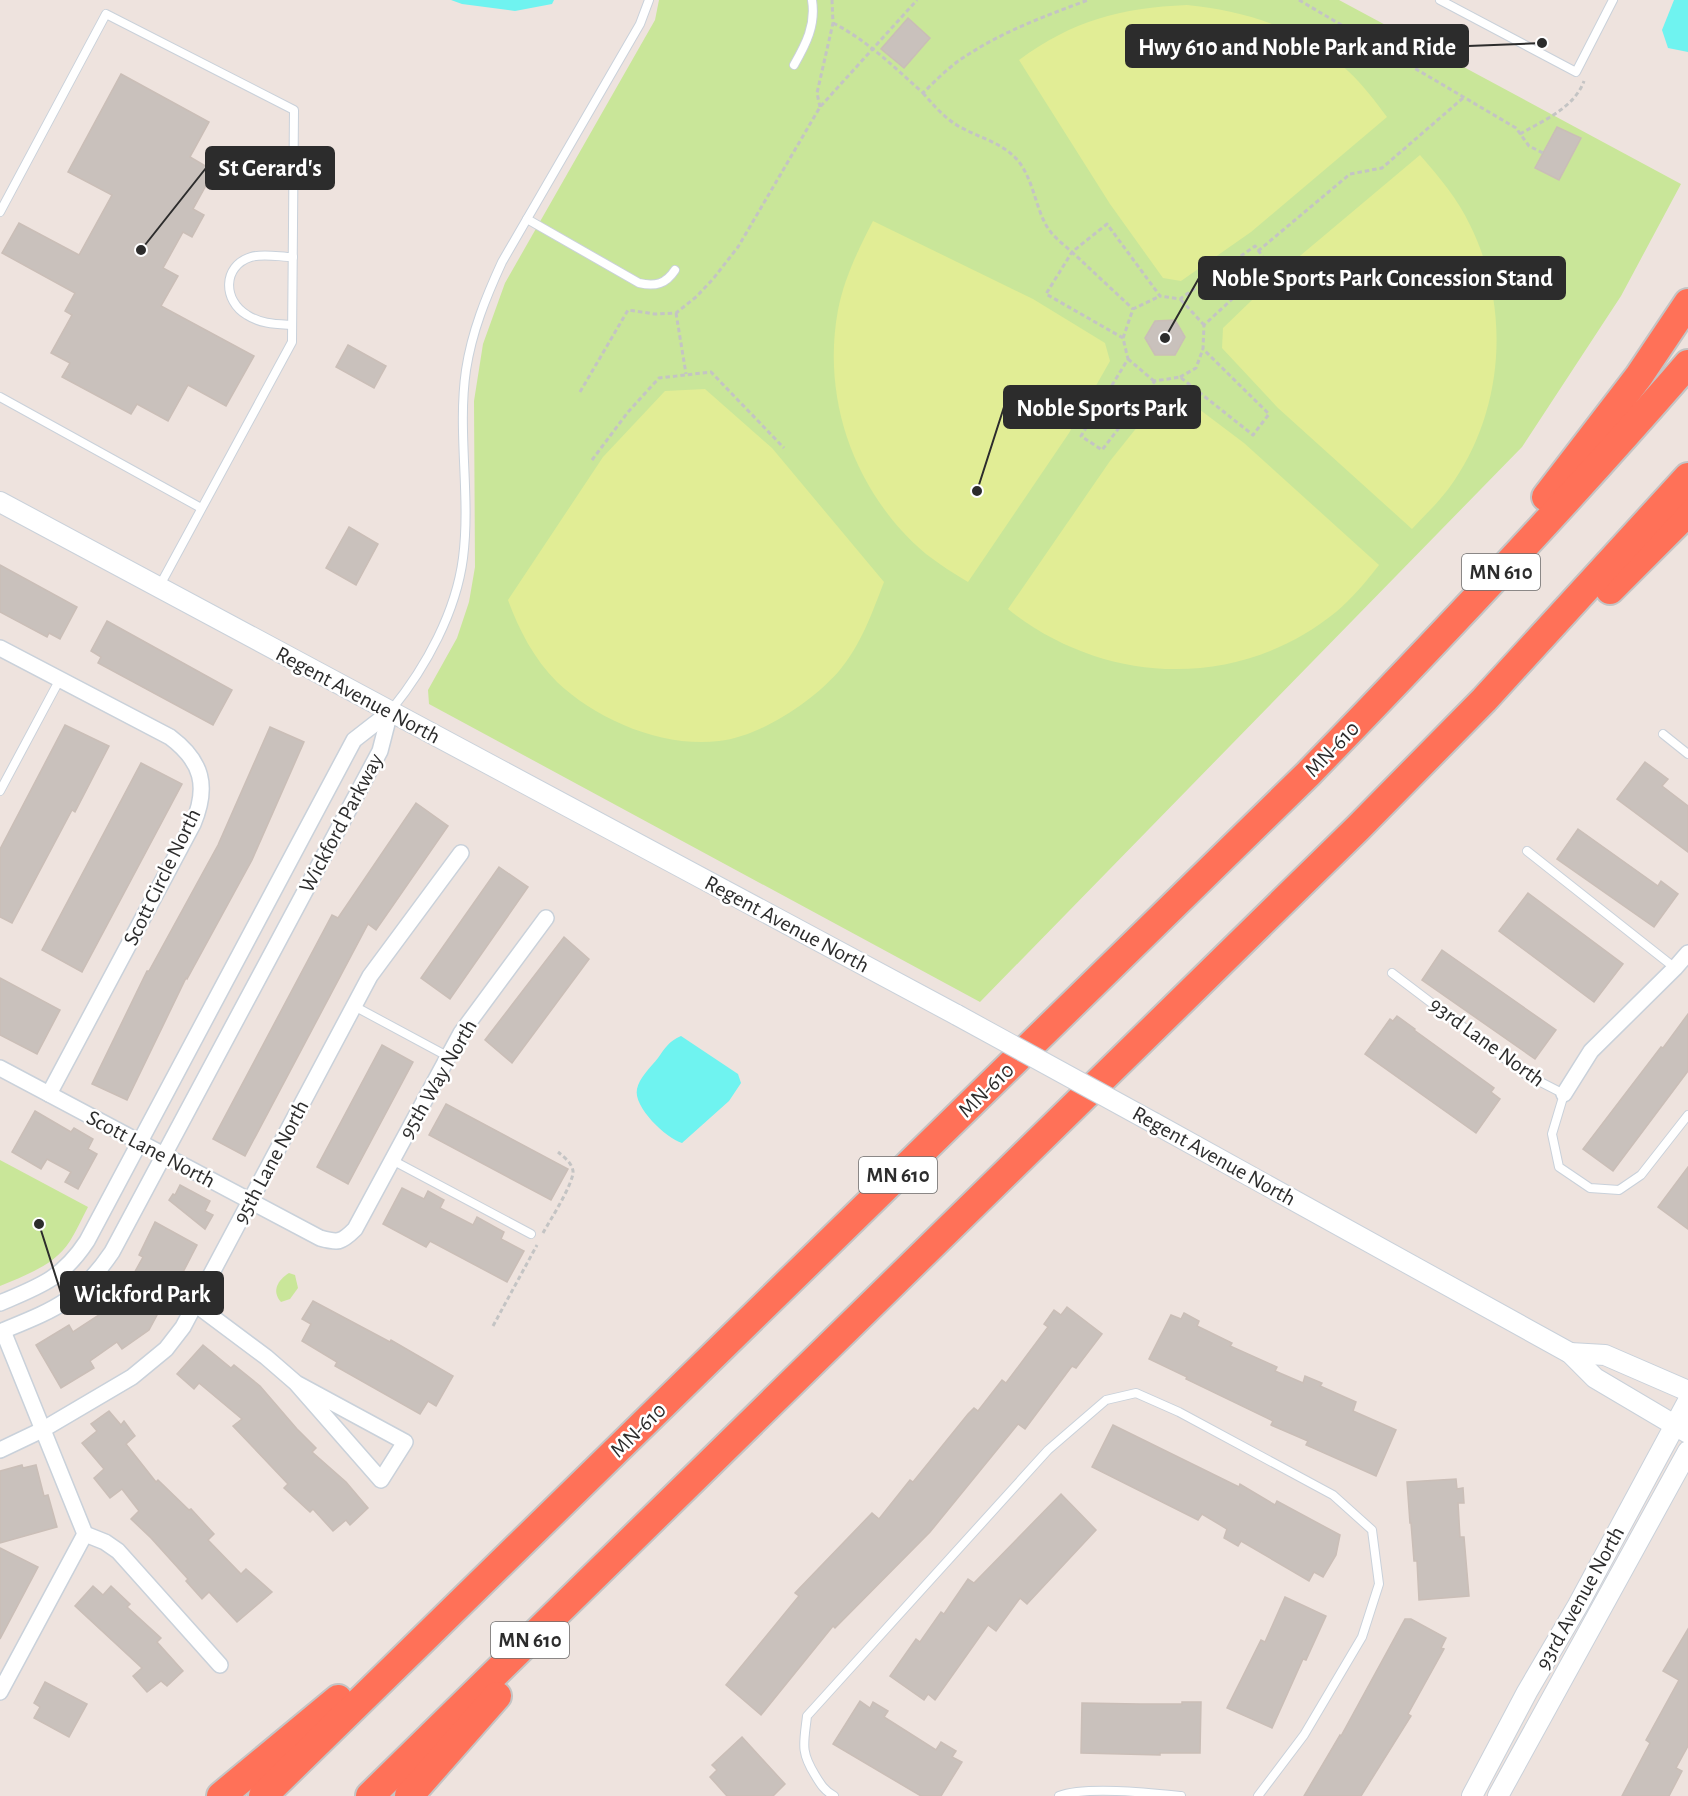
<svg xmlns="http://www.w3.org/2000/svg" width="1688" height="1796" font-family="'Alegreya Sans',sans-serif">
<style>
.green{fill:#c9e699}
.pitch{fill:#e1ed95}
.water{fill:#6ff3f0}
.building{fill:#c9c1bc;stroke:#cabeb7;stroke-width:1.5}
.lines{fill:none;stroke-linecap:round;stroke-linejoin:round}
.service-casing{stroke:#c9d1da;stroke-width:10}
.minor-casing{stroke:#c9d1da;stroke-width:18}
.tertiary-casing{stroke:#c9d1da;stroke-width:22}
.motorway-casing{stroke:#c4c4c4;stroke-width:32}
.path{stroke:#c4c4c4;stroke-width:3;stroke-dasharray:4.5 3;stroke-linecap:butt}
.service{stroke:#fff;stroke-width:8}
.minor{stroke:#fff;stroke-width:15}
.tertiary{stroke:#fff;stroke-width:20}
.motorway{stroke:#ff7158;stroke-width:28}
.tertiary-bridge-casing{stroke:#c9d1da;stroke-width:22;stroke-linecap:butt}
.tertiary-bridge{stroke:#fff;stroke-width:20}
.labels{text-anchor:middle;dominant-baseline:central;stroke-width:5;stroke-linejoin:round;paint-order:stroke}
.shield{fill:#fff;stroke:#6b6b6b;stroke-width:1.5}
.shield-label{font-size:21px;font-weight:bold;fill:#2c2c2c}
.street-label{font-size:22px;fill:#2c2c2c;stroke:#fff}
.leader{fill:none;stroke:#2c2c2c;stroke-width:2}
.callout-dot{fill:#2c2c2c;stroke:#fff;stroke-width:2}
.callout{fill:#2c2c2c;stroke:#2c2c2c;stroke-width:2}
.callout-label{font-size:24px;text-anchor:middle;font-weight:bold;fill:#fff}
</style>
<rect width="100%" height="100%" fill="#eee3de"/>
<!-- green -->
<g class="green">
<polygon points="659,0 1339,0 1681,184 1621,296 1522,447 980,1002 429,704 428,690 457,638 469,602 475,567 474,401 483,344 505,283 655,20"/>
<path d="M 0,1160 L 88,1207 C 82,1218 77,1230 70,1241 C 55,1265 26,1275 0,1286 Z"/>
<path d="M 289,1273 L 295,1275 L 298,1288 L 290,1299 L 281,1302 C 271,1291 278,1280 289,1273 Z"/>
</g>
<!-- pitch -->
<g class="pitch">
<path d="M 1187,5 C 1246,11 1305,29 1348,71 C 1363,85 1375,101 1387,117 L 1251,232 L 1181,281 L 1163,278 L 1110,204 L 1019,60 C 1074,20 1120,8 1187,5 Z"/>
<path d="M 1420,155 C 1439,177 1458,199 1470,225 C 1510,306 1505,406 1454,481 C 1442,499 1426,514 1412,529 L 1278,408 L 1222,348 L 1223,328 L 1282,271 Z"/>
<path d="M 873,221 L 1033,299 L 1105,343 L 1110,361 L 1069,433 L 968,582 C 953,573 939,564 926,554 C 856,495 821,401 838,310 C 844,279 858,250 873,221 Z"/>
<path d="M 705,389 L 772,448 L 884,582 C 872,613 861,645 839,671 C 812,702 761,736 719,741 C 663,748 597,720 557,682 C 534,659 519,630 508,600 L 603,457 L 665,391 Z"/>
<path d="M 1179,394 L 1244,443 L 1379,565 C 1366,582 1352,598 1336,612 C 1239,691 1104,686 1008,609 L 1110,461 L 1162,396 Z"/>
</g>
<!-- water -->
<g class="water">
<polygon points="451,0 554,0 552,4 515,11 462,4"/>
<polygon points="1674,0 1688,0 1688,52 1668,48 1662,30"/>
<path d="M 681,1036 L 738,1074 L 741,1083 L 729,1101 L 682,1143 C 666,1138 633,1107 637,1089 C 639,1078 651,1067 658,1058 C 665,1048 669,1041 681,1036 Z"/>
</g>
<!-- building -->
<g class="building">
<polygon points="908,18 930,38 904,68 881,49"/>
<polygon points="121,74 209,122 190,157 214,171 193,209 204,215 192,237 183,232 163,268 178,276 161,306 254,356 226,406 188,385 168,421 137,404 131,414 62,377 70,363 51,353 72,315 65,311 75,293 2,253 19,223 79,255 112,195 68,172"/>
<polygon points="1557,127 1581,138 1559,180 1535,168"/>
<polygon points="1175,320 1185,337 1175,355 1155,355 1145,338 1155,321"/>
<polygon points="348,345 386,366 374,388 336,367"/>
<polygon points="349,527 378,544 356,585 326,568"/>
<polygon points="0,565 77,607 60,639 49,633 47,637 0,612"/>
<polygon points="107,621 232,690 213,725 98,663 101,657 91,651"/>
<polygon points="65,725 109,746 75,812 72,810 12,923 0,917 0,849"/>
<polygon points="270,727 304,742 252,860 187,979 186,978 127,1100 92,1084 147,971 149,971 218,845"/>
<polygon points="1645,762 1668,779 1662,786 1688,806 1688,852 1617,799"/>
<polygon points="141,763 182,784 82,972 42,950"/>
<polygon points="416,803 448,826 376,930 368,924 245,1156 213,1139 332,915 338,918"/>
<polygon points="1578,829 1658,886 1661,881 1678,894 1654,927 1557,859"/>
<polygon points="499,867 528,887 450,999 421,978"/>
<polygon points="1528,893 1623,964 1594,1002 1499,931"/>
<polygon points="564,937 589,959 512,1063 485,1040"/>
<polygon points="1442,950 1556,1030 1535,1059 1422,980"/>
<polygon points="0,978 60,1010 37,1054 0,1035"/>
<polygon points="1688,1014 1688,1071 1613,1171 1583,1149 1661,1047 1663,1048"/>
<polygon points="1397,1016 1415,1029 1414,1030 1494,1088 1491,1092 1500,1099 1476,1133 1365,1054 1390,1019 1393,1021"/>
<polygon points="382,1045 413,1062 348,1184 317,1167"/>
<polygon points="446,1104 568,1169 551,1200 429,1135"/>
<polygon points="35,1111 71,1132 74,1128 93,1139 88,1149 97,1154 78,1189 65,1182 71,1172 47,1159 41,1169 12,1152"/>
<polygon points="1688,1167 1688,1229 1658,1207"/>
<polygon points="180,1185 210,1201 205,1211 213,1215 205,1229 169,1200 173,1194 175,1195"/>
<polygon points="402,1188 424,1199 428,1191 444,1200 440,1208 473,1225 477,1217 504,1232 501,1239 524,1251 507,1282 430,1241 426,1247 383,1224"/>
<polygon points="155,1222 197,1245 180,1278 178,1276 149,1330 122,1349 117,1342 90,1361 94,1368 61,1388 36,1345 69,1325 73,1332 125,1298 136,1279 132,1277 143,1257 139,1255"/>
<polygon points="313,1301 390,1342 391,1340 453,1376 436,1406 428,1401 420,1414 335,1366 337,1362 302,1341 311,1324 302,1319"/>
<polygon points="1067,1307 1102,1334 1076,1368 1072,1366 1025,1429 1018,1424 930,1532 835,1628 833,1626 761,1715 726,1685 799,1596 795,1593 872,1513 879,1519 910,1480 913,1482 968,1414 974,1408 978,1411 1002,1380 1006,1383 1048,1327 1044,1324 1054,1310 1061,1315"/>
<polygon points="1184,1313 1199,1321 1197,1326 1232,1343 1230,1346 1277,1367 1275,1371 1303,1383 1305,1376 1322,1383 1320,1386 1356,1402 1353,1411 1396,1430 1376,1476 1306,1445 1308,1441 1271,1425 1273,1421 1186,1379 1187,1377 1149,1359 1171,1315 1181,1319"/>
<polygon points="203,1345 231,1368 234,1365 260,1386 297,1429 316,1448 312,1452 346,1482 368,1508 350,1525 346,1520 333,1531 313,1509 310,1512 284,1488 288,1484 233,1426 242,1419 199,1383 194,1389 177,1374"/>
<polygon points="109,1411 121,1425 124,1421 135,1436 126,1444 156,1482 158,1480 189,1510 191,1509 214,1534 208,1540 241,1574 246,1569 272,1592 237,1622 209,1592 202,1599 186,1581 188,1579 151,1538 131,1519 139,1511 122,1489 110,1498 94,1478 104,1469 82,1443 97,1431 91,1424"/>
<polygon points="1113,1425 1239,1487 1240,1484 1275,1505 1277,1501 1340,1535 1336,1555 1323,1577 1314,1572 1309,1581 1241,1541 1238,1546 1224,1538 1227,1529 1202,1514 1198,1520 1092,1467"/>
<polygon points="22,1465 23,1468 36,1465 44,1496 48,1495 57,1527 0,1543 0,1471"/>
<polygon points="1456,1479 1457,1489 1463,1488 1464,1503 1458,1503 1460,1537 1464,1537 1469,1596 1419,1600 1417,1561 1414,1561 1411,1523 1410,1523 1407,1482"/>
<polygon points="1061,1494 1096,1530 1027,1604 1020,1598 996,1631 988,1625 935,1700 928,1694 924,1700 890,1676 916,1639 920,1642 941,1612 944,1614 968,1579 974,1583"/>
<polygon points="0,1548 38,1567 0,1639"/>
<polygon points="93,1586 103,1595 111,1586 130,1604 127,1607 161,1638 157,1642 183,1671 167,1686 161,1681 147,1692 133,1676 142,1668 75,1606"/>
<polygon points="1285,1597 1326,1616 1306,1660 1303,1659 1272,1728 1227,1708 1261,1640 1265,1642"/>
<polygon points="1405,1619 1411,1619 1446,1638 1441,1648 1444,1649 1408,1714 1411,1716 1361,1796 1304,1796 1340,1735 1341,1736"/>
<polygon points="1688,1629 1688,1746 1676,1768 1682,1771 1669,1796 1622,1796 1650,1743 1646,1740 1679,1680 1663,1671"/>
<polygon points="45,1682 87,1704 69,1737 34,1718 40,1707 34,1703"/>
<polygon points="860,1701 870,1708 873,1702 888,1711 884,1717 936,1750 941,1742 956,1751 952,1757 962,1762 941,1796 921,1796 833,1744"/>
<polygon points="1182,1702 1201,1702 1200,1753 1160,1753 1160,1755 1081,1753 1082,1703 1140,1704 1182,1704"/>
<polygon points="742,1737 785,1784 773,1796 727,1796 710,1777 717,1770 712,1765"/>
</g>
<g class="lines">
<!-- service casing -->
<g class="service-casing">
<g id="service">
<polyline points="1440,0 1576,72 1613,0"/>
<path d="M 794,65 C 806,44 816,25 812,0"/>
<polyline points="0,212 106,14 294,110 292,342 159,587"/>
<path d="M 527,219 L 639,283 C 655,287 666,284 675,270"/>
<path d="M 292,325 C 276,324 261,324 247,315 C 223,301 222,266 251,257 C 263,253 280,257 293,257"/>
<polyline points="0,397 201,508"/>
<path d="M 392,709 C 426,667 456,612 463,558 C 471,496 457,432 466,370 C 472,331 486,297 502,262 L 640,24 L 649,0"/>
<polyline points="1663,734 1688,754"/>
<polyline points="0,791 60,679"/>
<polyline points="1527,851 1675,968"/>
<polyline points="1392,973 1525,1074 1564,1094 1552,1134 1559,1167 1590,1188 1619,1190 1641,1175 1688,1115"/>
<polyline points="354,1006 447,1056"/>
<polyline points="392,1160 531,1234"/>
<path d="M 834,1796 C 824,1790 821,1785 815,1775 C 800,1751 804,1743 807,1716 L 1048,1450 L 1106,1400 L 1136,1393 L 1179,1412 L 1333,1495 L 1372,1530 L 1379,1584 L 1362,1637 L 1304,1735 L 1258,1796"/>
<path d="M 1059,1796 C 1086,1786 1151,1793 1181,1796"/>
</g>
</g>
<!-- minor casing -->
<g class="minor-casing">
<g id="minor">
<path d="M 0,648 L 170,737 C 202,761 209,786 193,824 L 49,1094"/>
<path d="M 0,1068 L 320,1238 C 338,1243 341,1243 355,1229 L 461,1033 L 546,918"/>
<polyline points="1564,1094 1591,1051 1675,968 1688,953"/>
<path d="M 0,1303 C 40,1286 62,1279 87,1241 L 354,740 L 390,712"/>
<polyline points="195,1304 266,1357 296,1383 405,1442 381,1480 296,1383"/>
<polyline points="3,1331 85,1534 105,1542 118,1551 220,1665"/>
<path d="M 0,1332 C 53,1310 78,1302 112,1252 L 380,751 L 390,712"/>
<polyline points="0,1450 42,1430 132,1377 166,1349 183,1327 370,976 461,853"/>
<polyline points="0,1692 85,1534"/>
</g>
</g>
<!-- tertiary casing -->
<g class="tertiary-casing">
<g id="tertiary">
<polyline points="0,502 957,1015"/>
<polyline points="1154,1123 1570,1353 1595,1378 1688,1433"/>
<polyline points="1570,1353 1605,1355 1688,1391"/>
<polyline points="1472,1796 1527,1692 1578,1605 1688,1401"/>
<polyline points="1498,1796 1688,1451"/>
</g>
</g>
<!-- motorway casing -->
<g class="motorway-casing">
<g id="motorway">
<polyline points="1546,497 1639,376 1688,303"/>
<polyline points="1610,590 1688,512"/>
<polyline points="221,1796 338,1699"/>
<path d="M 263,1796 L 1308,774 C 1438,640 1566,505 1688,364"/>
<polyline points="370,1796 1358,828 1484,700 1688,477"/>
<polyline points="409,1796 497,1696"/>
</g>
</g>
<!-- path -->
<g class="path">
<polyline points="1299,0 1516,128 1529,146 1543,153"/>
<path d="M 833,23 C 868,41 894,67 923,93 C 937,79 952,64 969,54 C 1006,30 1048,15 1088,0"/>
<path d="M 923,93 C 935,107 947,121 964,129 C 983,139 1005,144 1019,162 C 1033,180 1035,205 1046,225 C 1052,236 1063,244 1072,252 L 1046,294 L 1123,338 L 1128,359 L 1081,436 L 1102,450 L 1155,381 L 1180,377 L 1253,435 L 1269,414 L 1203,349 L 1204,325 L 1269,265 L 1255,246 L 1180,299 L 1160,296 L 1107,224 L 1072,252 L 1133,309"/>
<polyline points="820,107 817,93 833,23 832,0"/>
<path d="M 1520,134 C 1544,120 1574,108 1584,81"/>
<polyline points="1258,251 1350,174 1382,168 1463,98"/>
<polyline points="1181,300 1204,325"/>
<polyline points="676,313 686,374"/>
<polyline points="1123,338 1133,309 1160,296"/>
<polyline points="1128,359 1154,381"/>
<polyline points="1180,377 1196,368 1203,349"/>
<polyline points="580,392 628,310 655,314 676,313 696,297 713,279 738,247 820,107 917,0"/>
<polyline points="592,460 628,412 659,378 711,372 784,448"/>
<path d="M 543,1233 C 549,1222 574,1183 573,1171 C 572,1163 564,1157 558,1152"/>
<polyline points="493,1326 537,1245"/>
</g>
<!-- service -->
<use href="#service" class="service"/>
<!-- minor -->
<use href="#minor" class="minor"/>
<!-- tertiary -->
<use href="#tertiary" class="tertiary"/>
<!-- motorway -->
<use href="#motorway" class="motorway"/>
<!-- tertiary-bridge casing -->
<g class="tertiary-bridge-casing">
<polyline id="tertiary-bridge" points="957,1015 1154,1123"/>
</g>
<!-- tertiary-bridge -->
<use href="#tertiary-bridge" class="tertiary-bridge"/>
</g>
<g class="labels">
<!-- shield labels -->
<g class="shield">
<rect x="1462" y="554" width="78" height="36" rx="4.5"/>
<rect x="859" y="1157" width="78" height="36" rx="4.5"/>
<rect x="491" y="1622" width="78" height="36" rx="4.5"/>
</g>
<g class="shield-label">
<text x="1501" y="572">MN 610</text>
<text x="898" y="1175">MN 610</text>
<text x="530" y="1640">MN 610</text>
</g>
<!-- street labels -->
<g class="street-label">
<text transform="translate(358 695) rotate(28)">Regent Avenue North</text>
<text transform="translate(1332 749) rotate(-46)">MN-610</text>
<text transform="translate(341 823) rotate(-62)">Wickford Parkway</text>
<text transform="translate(162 877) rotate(-64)">Scott Circle North</text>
<text transform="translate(787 924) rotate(28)">Regent Avenue North</text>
<text transform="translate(1487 1042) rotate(36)">93rd Lane North</text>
<text transform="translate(438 1079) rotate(-60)">95th Way North</text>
<text transform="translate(986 1090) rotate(-44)">MN-610</text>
<text transform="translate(151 1149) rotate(28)">Scott Lane North</text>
<text transform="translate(1214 1156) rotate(29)">Regent Avenue North</text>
<text transform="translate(271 1162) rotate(-62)">95th Lane North</text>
<text transform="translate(638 1430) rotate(-44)">MN-610</text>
<text transform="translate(1580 1598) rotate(-61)">93rd Avenue North</text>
</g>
</g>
<!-- callouts -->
<path class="leader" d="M1542 43L1468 46M141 250L206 168M1165 338L1199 278M977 491L1004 407M39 1224L61 1293"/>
<g class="callout-dot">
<circle cx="1542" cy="43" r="6"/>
<circle cx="141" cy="250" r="6"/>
<circle cx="1165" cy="338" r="6"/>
<circle cx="977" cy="491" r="6"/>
<circle cx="39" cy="1224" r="6"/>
</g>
<g class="callout">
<rect x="1126" y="25" width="342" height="42" rx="6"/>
<rect x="206" y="147" width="128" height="42" rx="6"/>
<rect x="1199" y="257" width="366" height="42" rx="6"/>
<rect x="1004" y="386" width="196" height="42" rx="6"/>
<rect x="61" y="1272" width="162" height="42" rx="6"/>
</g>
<g class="callout-label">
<text x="1297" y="55">Hwy 610 and Noble Park and Ride</text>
<text x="270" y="176">St Gerard's</text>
<text x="1382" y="286">Noble Sports Park Concession Stand</text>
<text x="1102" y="416">Noble Sports Park</text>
<text x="142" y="1302">Wickford Park</text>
</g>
</svg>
